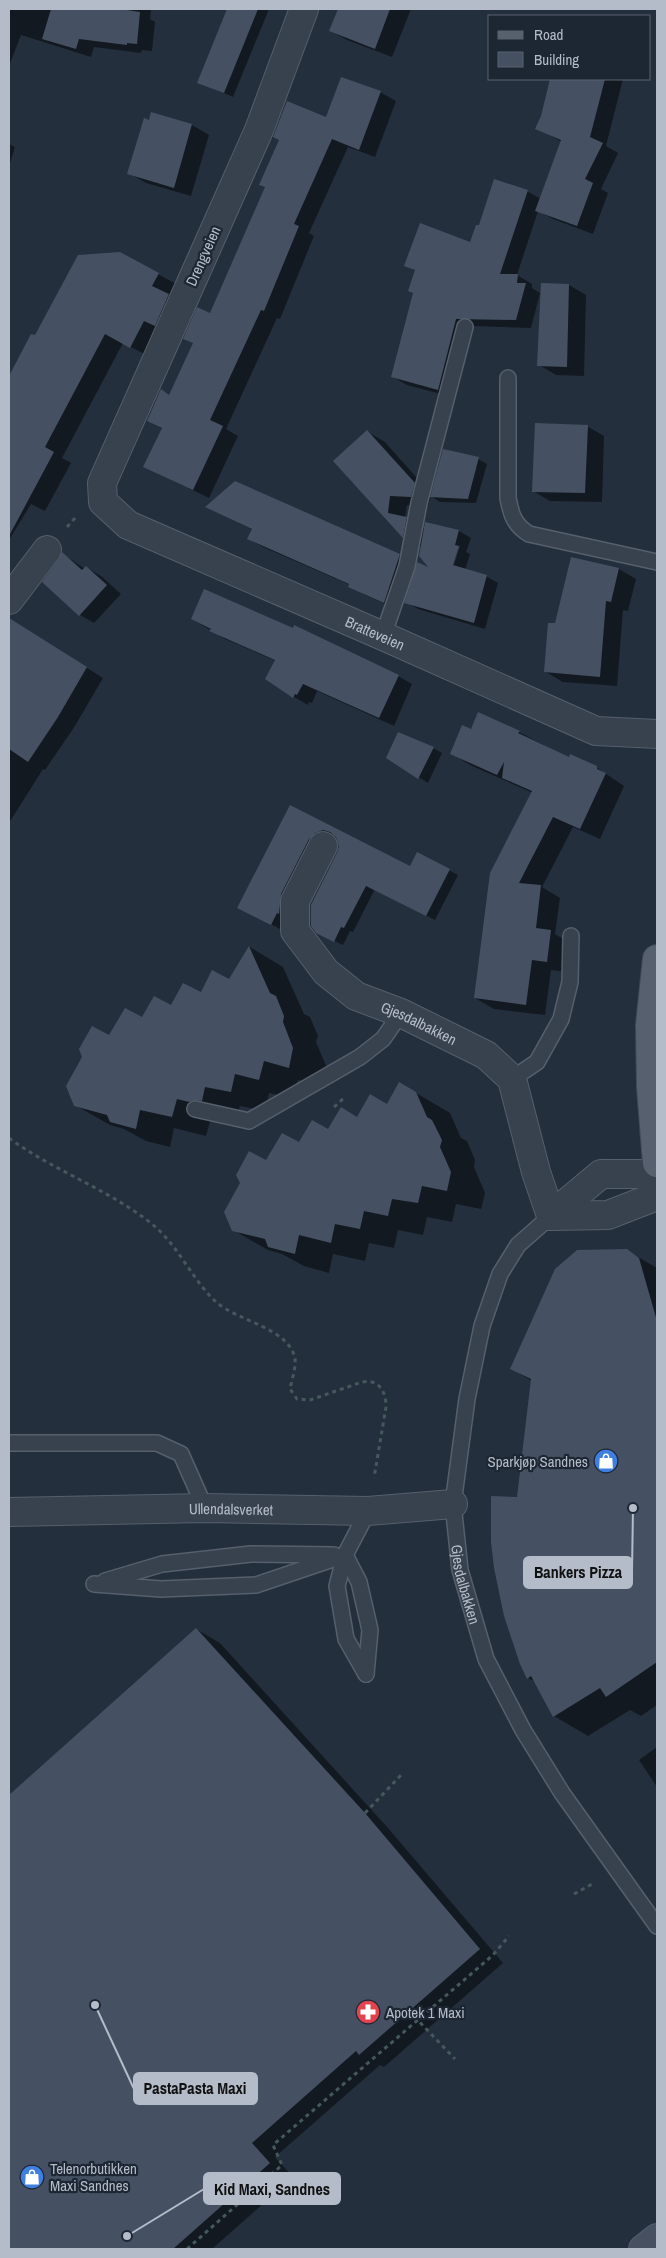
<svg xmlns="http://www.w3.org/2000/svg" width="666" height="2258" font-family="'Archivo Narrow',sans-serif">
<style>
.shadow{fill:#0007;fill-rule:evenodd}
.building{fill:#455162}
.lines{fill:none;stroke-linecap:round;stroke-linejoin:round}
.service-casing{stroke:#565f6c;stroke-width:18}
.minor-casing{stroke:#565f6c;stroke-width:30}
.secondary-casing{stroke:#565f6c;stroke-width:30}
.primary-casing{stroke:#414a57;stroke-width:30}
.path{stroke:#44595c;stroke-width:3;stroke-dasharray:4 4;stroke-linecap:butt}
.service{stroke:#38414e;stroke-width:15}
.minor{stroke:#38414e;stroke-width:28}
.secondary{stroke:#465061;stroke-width:28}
.primary{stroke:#56606e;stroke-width:28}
.labels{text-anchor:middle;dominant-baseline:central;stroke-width:4.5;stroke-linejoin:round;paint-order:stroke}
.street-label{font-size:15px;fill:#b4bcc9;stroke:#1d2633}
.poi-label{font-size:15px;fill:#b4bcc9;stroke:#1d2633;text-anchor:start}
.leader{fill:none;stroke:#b4bcc9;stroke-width:2}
.callout-dot{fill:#b4bcc9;stroke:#1d2633;stroke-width:2}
.callout{fill:#b4bcc9;stroke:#b4bcc9;stroke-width:2}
.callout-label{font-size:16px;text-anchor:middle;font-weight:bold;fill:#111}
</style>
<rect width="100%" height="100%" fill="#242f3e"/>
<!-- shadow -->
<g class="shadow">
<polygon points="9,9 151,9 150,19 155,22 152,51 142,50 141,53 94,47 91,57 21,35 9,66"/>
<polygon points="229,9 269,9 233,97 199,82"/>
<polygon points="339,9 411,9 392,57 347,40 331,31"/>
<polygon points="552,79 623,79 606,146 618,153 601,189 608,193 593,234 553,219 538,211 517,275 532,284 532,288 540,293 531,328 471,326 452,397 407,385 393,377 414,293 416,271 406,265 471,244 527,191 541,199 562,142 537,128 542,117"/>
<polygon points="380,92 396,101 375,157 348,147 309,233 314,236 280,319 277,318 226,429 238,436 209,498 145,467 163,429 148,421 170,396 211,315 266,188 260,184 327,119"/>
<polygon points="152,113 192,125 209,135 191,196 146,183 129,173"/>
<polygon points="9,144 15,147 9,167"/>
<polygon points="120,253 176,284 169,296 185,305 148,356 123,343 62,458 71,463 45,511 31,504 9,540 9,377 32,335 35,337"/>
<polygon points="569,285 586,295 584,376 556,375 539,365"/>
<polygon points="587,426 604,436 602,502 550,501 533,491"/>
<path d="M 368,432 L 385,442 L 432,495 L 478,459 L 487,464 L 476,503 L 440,502 L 431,496 L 428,506 L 407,505 L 405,518 L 425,529 L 426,523 L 459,531 L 471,538 L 466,552 L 470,554 L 465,570 L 486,576 L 498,583 L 485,629 L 418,609 L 406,602 L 433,570 L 421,547 L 404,537 L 335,461 ZM 458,546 L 460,546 L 452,571 L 450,571 Z"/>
<polygon points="207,507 399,555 413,563 398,610 363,594 350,585 263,547 249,539 253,530"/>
<polygon points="63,554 85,569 86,567 101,576 121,594 94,623 80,615"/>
<polygon points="572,558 619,569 636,579 628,611 623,610 617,686 563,682 546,672"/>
<polygon points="192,619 398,676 412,684 394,726 317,691 312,703 309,702 308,705 294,697 276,661 225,639"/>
<polygon points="12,621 103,678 75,726 45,770 43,769 9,823 9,627"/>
<polygon points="471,731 519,732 570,759 596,767 624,786 600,839 573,827 542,887 560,898 555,934 570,943 566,972 551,970 545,1015 494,1009 475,998 533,793 470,765 451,753"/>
<polygon points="433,748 442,753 428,783 388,758"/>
<polygon points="291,807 410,868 417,854 458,875 435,920 375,889 353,932 350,931 343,945 326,937 340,846 336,836 331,835 323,838 280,929 248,912"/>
<polygon points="250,947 283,967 304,1014 310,1017 318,1036 316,1042 327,1068 323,1086 298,1080 294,1099 269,1093 265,1111 240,1106 236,1120 211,1118 206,1136 174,1128 170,1147 146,1141 124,1129 110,1125 75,1105 109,1036 143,1019 229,981"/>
<polygon points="399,1083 450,1113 461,1138 467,1141 475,1160 474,1167 485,1193 481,1209 456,1204 452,1222 427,1217 423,1235 398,1230 394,1248 369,1243 365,1261 333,1254 329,1273 304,1266 282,1254 268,1250 233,1230 266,1162 300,1143 387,1106"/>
<polygon points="626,1250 657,1268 657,1705 641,1716 630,1710 588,1736 554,1716 536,1682 528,1678 518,1499 532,1381 512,1369"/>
<polygon points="196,1629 220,1643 388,1828 503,1963 384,2067 380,2065 275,2157 293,2177 212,2249 9,2249 9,1797"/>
<polygon points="657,1747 657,1787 639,1760"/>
</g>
<!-- building -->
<g class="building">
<polygon points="51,9 120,9 140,12 137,44 127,43 127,45 79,39 76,49 42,39"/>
<polygon points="227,9 258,9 224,93 197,83"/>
<polygon points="338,9 390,9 375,49 329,31"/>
<polygon points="341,77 381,91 359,150 332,139 294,224 299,226 264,311 261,310 210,420 223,426 193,490 143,467 162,428 147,421 161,389 169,395 193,343 183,339 197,307 210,313 265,187 259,185 279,140 273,137 287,101 326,117"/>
<polygon points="550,79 605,79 590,137 603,143 585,179 593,183 577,226 535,211 561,140 535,129 541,116"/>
<polygon points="151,112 192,124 174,188 127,174 144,118 149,120"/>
<polygon points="494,179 528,190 500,274 518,274 517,283 526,283 516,320 456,319 438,390 391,377 413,293 408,291 415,270 404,266 420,223 470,242 476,225 479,225"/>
<polygon points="120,252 159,273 152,286 169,294 155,326 144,321 130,348 105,334 45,447 54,452 9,536 9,376 31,334 35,335 78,255"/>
<polygon points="541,283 569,284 567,367 537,366"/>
<polygon points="535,423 588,425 585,493 532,492"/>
<polygon points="367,430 415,483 411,497 390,496 388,513 407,517 403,538 333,461"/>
<polygon points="443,449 479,457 468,499 430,497"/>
<polygon points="235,481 400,554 384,603 348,587 349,584 247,539 252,529 205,507"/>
<polygon points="425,522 459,530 455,545 459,546 453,565 487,575 474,623 404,603 417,562 428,567 419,556"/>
<polygon points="62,552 82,570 86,566 107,585 79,616 42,582 59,559"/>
<polygon points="571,557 619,568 611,602 606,601 600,677 544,672 548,623 555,623"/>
<polygon points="204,589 293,628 294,625 399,675 379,718 303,684 297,695 295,694 293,698 265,679 275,660 209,631 211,629 191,619"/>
<polygon points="9,618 87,667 58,717 28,762 9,749"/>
<polygon points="478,712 520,731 518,733 569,757 570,754 597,766 597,769 606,773 580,829 553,817 519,883 541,885 536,928 551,930 547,962 532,960 526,1005 474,998 490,873 532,791 502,778 504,762 497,775 450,754 462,725 471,729"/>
<polygon points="398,732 434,747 418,779 386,758"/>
<polygon points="290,805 410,866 417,852 450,869 426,916 366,886 344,928 341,927 334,942 316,933 311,926 311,905 337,853 339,846 336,837 330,832 323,830 315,833 309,839 281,894 279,914 277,913 271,925 237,908"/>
<polygon points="249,946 270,993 276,996 284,1016 283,1022 293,1048 289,1068 264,1061 259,1080 235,1074 231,1092 205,1087 202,1101 193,1100 189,1102 177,1099 172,1117 140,1110 136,1129 110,1122 107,1115 74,1106 66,1086 82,1057 79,1049 92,1026 109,1035 125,1008 142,1017 154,996 171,1005 183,983 201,992 212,970 229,979"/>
<polygon points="399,1082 416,1092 427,1117 432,1120 442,1140 440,1147 451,1172 447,1191 422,1186 418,1203 392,1199 388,1216 364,1211 360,1229 335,1224 331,1243 299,1235 295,1254 268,1247 265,1239 232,1231 224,1212 240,1183 236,1175 249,1151 266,1160 282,1133 299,1142 312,1120 328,1129 341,1107 357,1117 370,1094 387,1104"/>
<polygon points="627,1249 639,1258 657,1321 657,1662 606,1697 600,1688 553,1717 531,1676 527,1679 520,1664 504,1616 494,1568 491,1542 491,1496 517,1497 531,1379 510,1369 555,1269 577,1250"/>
<polygon points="196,1628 365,1813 480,1949 359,2055 356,2051 252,2143 270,2163 173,2249 9,2249 9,1795"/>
</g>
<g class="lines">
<!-- service casing -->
<g class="service-casing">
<g id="service">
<path d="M 508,378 L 508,498 C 511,514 514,525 529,534 L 657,562"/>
<polyline points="383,636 407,566 419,503 465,327"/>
<polyline points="512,1079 537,1062 561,1019 570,982 571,936"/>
<polyline points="195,1109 249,1121 360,1057 383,1039 401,1013"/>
<path id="s1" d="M 551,1216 L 518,1245 L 500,1274 L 482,1326 L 467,1399 L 453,1504 L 460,1570 L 486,1659 L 523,1730 L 562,1793 L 657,1926"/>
<polyline points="9,1443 157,1443 181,1454 205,1508"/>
<polyline points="345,1555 359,1582 370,1630 366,1674"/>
<polyline points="105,1581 162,1564 251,1554 334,1555"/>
<polyline points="94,1584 161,1589 256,1585 345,1555"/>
<polyline points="366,1674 346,1639 337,1586 345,1555 368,1511"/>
</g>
</g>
<!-- minor casing -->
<g class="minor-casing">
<g id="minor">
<path id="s2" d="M 304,9 L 259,130 L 102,483 L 103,502 L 128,525 L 383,636 L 596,731 L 657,734"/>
<polyline points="9,600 47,550"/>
<path id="s3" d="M 323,846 L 295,901 L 295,931 L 326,972 L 356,996 L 401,1013 L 486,1055 L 512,1079 L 536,1172 L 551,1216"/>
<polyline points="551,1216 601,1174 657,1174"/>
<polyline points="551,1216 608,1215 657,1196"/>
<path id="s4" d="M 9,1512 L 205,1508 L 368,1511 L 453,1504"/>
</g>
</g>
<!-- secondary casing -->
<g class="secondary-casing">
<polyline id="secondary" points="643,2249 657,2238"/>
</g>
<!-- primary casing -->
<g class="primary-casing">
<polyline id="primary" points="657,959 650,1025 651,1087 657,1163"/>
</g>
<!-- path -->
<g class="path">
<polyline points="67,527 76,517"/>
<polyline points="334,1107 344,1098"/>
<path d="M 9,1138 C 54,1171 108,1189 152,1224 C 178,1245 191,1278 215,1301 C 236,1321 290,1328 295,1359 C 296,1368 292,1379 290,1389 L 297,1399 L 310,1400 L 362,1382 C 379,1379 386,1391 386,1407 L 374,1478"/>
<polyline points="365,1813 403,1773"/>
<polyline points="574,1894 594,1883"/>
<polyline points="409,2011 455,2059"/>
<polyline points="187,2249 282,2165 273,2145 493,1955 509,1936"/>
</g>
<!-- service -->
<use href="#service" class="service"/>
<!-- minor -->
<use href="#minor" class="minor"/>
<!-- secondary -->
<use href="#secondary" class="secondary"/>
<!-- primary -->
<use href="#primary" class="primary"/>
</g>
<!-- icons -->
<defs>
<g id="shop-disc" transform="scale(1.25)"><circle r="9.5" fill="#3f7fe0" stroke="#1d2633"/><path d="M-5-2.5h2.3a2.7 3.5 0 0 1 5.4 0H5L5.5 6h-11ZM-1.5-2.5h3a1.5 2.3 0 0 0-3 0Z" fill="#fff"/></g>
<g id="pharmacy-disc" transform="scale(1.25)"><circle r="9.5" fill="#e0444e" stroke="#1d2633"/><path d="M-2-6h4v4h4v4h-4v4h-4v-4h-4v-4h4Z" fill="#fff"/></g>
</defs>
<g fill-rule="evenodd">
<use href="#shop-disc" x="606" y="1461"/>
<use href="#pharmacy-disc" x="368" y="2012"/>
<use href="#shop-disc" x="32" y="2177"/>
</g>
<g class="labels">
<!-- street labels -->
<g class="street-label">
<text transform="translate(203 256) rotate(-66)">Drengveien</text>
<text stroke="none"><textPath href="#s2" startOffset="838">Bratteveien</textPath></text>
<text stroke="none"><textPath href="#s3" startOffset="250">Gjesdalbakken</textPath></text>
<text stroke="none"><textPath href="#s4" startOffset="222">Ullendalsverket</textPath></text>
<text stroke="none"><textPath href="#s1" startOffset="395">Gjesdalbakken</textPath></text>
</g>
<!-- poi labels -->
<g class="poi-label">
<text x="588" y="1461" text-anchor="end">Sparkjøp Sandnes</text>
<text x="386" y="2012">Apotek 1 Maxi</text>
<text x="50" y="2168">Telenorbutikken<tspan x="50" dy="17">Maxi Sandnes</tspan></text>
</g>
</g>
<!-- callouts -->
<path class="leader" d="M633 1508L632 1572M95 2005L134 2089M127 2236L204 2189"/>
<g class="callout-dot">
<circle cx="633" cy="1508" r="5"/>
<circle cx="95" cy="2005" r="5"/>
<circle cx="127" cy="2236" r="5"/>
</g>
<g class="callout">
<rect x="524" y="1557" width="108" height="31" rx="5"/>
<rect x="134" y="2073" width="123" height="31" rx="5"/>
<rect x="204" y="2173" width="136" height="31" rx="5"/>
</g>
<g class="callout-label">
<text x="578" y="1578">Bankers Pizza</text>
<text x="195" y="2094">PastaPasta Maxi</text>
<text x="272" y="2195">Kid Maxi, Sandnes</text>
</g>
<!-- border -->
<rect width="666" height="2258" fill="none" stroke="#b4bcc9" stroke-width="20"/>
<!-- legend -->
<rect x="488" y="15" width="162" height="65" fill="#1d2633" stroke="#59626f"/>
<rect x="498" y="31" width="25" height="8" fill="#56606e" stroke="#59626f"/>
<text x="534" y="40" font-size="15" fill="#b4bcc9">Road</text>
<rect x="498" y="52" width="25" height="15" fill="#455162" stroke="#59626f"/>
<text x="534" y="65" font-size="15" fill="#b4bcc9">Building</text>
</svg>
